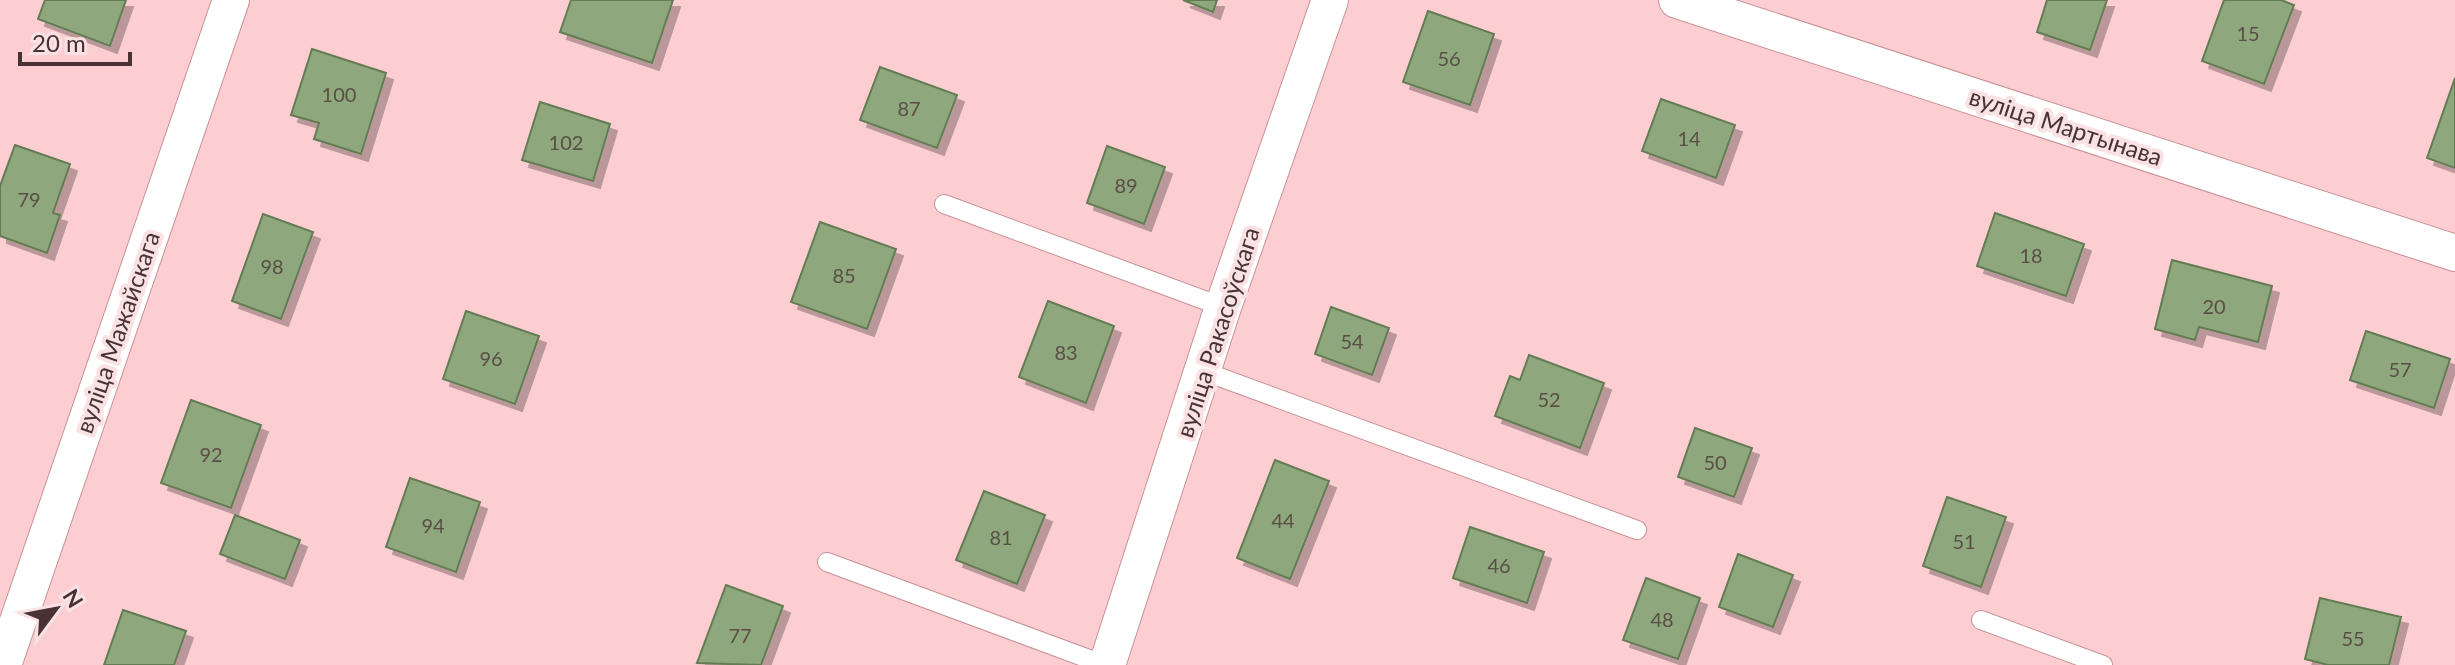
<svg xmlns="http://www.w3.org/2000/svg" width="2455" height="665" font-family="Lato,sans-serif">
<style>
.building{fill:#8ea77d;stroke:#647b53;stroke-width:2;filter:url(#shadow)}
.lines{fill:none;stroke-linecap:round;stroke-linejoin:round}
.service-casing{stroke:#c89297;stroke-width:20}
.minor-casing{stroke:#c89297;stroke-width:38}
.service{stroke:#fff;stroke-width:18}
.minor{stroke:#fff;stroke-width:36}
.labels{text-anchor:middle;dominant-baseline:central;stroke-width:8;stroke-linejoin:round;paint-order:stroke}
.number-label{font-size:20px;fill:#5a4f46}
.street-label{font-size:24px;fill:#493234;stroke:#fae2e4}
</style>
<defs>
<filter id="shadow"><feDropShadow dx="7" dy="7" stdDeviation="0" flood-color="#0004"/></filter>
</defs>
<rect width="100%" height="100%" fill="#fcced2"/>
<!-- building -->
<g class="building">
<polygon points="45,0 126,0 110,46 38,19"/>
<polygon points="571,0 673,0 652,63 560,32"/>
<polygon points="1183,0 1217,0 1213,12"/>
<polygon points="2047,0 2107,0 2090,50 2037,32"/>
<polygon points="2224,0 2281,0 2294,5 2264,84 2202,61"/>
<polygon points="1428,11 1494,34 1470,105 1403,82"/>
<polygon points="312,49 386,73 361,154 314,139 319,123 291,115"/>
<polygon points="880,67 957,95 937,148 860,120"/>
<polygon points="2455,78 2455,168 2427,158"/>
<polygon points="1661,99 1735,125 1716,178 1642,151"/>
<polygon points="540,102 610,124 593,181 522,160"/>
<polygon points="15,145 70,164 53,213 60,215 47,253 0,236 0,186"/>
<polygon points="1107,146 1165,167 1144,224 1087,203"/>
<polygon points="1995,213 2084,244 2066,296 1977,266"/>
<polygon points="263,214 313,232 281,319 232,301"/>
<polygon points="820,222 896,249 867,329 791,302"/>
<polygon points="2172,260 2272,286 2258,342 2199,327 2195,340 2155,329"/>
<polygon points="1048,301 1114,326 1086,403 1019,377"/>
<polygon points="1331,307 1389,328 1372,375 1315,354"/>
<polygon points="466,311 539,336 515,404 443,379"/>
<polygon points="2366,331 2450,359 2434,408 2350,380"/>
<polygon points="1529,355 1604,383 1580,448 1495,416 1510,376 1520,380"/>
<polygon points="191,400 261,425 231,508 161,483"/>
<polygon points="1695,428 1752,448 1734,497 1678,477"/>
<polygon points="1275,460 1329,481 1290,579 1237,558"/>
<polygon points="410,478 480,502 456,572 386,547"/>
<polygon points="984,491 1045,515 1017,584 956,560"/>
<polygon points="1947,497 2006,517 1981,587 1923,566"/>
<polygon points="235,515 300,540 285,579 220,554"/>
<polygon points="1470,527 1544,552 1527,603 1453,578"/>
<polygon points="1738,554 1793,575 1773,627 1719,607"/>
<polygon points="1646,578 1700,598 1678,659 1623,640"/>
<polygon points="726,585 783,606 761,665 697,663"/>
<polygon points="2320,598 2401,617 2389,665 2328,665 2305,659"/>
<polygon points="123,610 186,631 174,665 104,665"/>
</g>
<g class="lines">
<!-- service casing -->
<g class="service-casing">
<g id="service">
<polyline points="944,204 1223,307"/>
<polyline points="1203,371 1637,530"/>
<polyline points="827,562 1105,665"/>
<polyline points="1981,620 2103,665"/>
</g>
</g>
<!-- minor casing -->
<g class="minor-casing">
<g id="minor">
<polyline points="1677,0 2455,253"/>
<polyline points="3,665 231,0"/>
<polyline points="1107,665 1223,307 1330,0"/>
</g>
</g>
<!-- service -->
<use href="#service" class="service"/>
<!-- minor -->
<use href="#minor" class="minor"/>
</g>
<g class="labels">
<!-- number labels -->
<g class="number-label">
<text x="2248" y="33">15</text>
<text x="1449" y="58">56</text>
<text x="339" y="94">100</text>
<text x="909" y="108">87</text>
<text x="1689" y="138">14</text>
<text x="566" y="142">102</text>
<text x="1126" y="185">89</text>
<text x="29" y="199">79</text>
<text x="2031" y="255">18</text>
<text x="272" y="266">98</text>
<text x="844" y="275">85</text>
<text x="2214" y="306">20</text>
<text x="1352" y="341">54</text>
<text x="1066" y="352">83</text>
<text x="491" y="358">96</text>
<text x="2400" y="369">57</text>
<text x="1549" y="399">52</text>
<text x="211" y="454">92</text>
<text x="1715" y="462">50</text>
<text x="1283" y="520">44</text>
<text x="433" y="525">94</text>
<text x="1001" y="537">81</text>
<text x="1964" y="541">51</text>
<text x="1499" y="565">46</text>
<text x="1662" y="619">48</text>
<text x="740" y="635">77</text>
<text x="2353" y="638">55</text>
</g>
<!-- street labels -->
<g class="street-label">
<text transform="translate(2066 126) rotate(18)">вуліца Мартынава</text>
<text transform="translate(117 332) rotate(-71)">вуліца Мажайскага</text>
<text transform="translate(1217 332) rotate(-72)">вуліца Ракасоўскага</text>
</g>
</g>
<!-- north arrow -->
<g transform="translate(56 609) rotate(58)" stroke="#fae2e4" stroke-width="6" paint-order="stroke">
<path d="M0-6L14 30L0 20L-14 30Z" fill="#493234"/>
<text y="-12" font-size="22" font-weight="bold" text-anchor="middle" fill="#493234">N</text>
</g>
<!-- scale -->
<path d="M20 52v12h110v-12" fill="none" stroke="#493234" stroke-width="4"/>
<text x="32" y="52" font-size="24" fill="#493234" stroke="#fae2e4" stroke-width="6" paint-order="stroke">20 m</text>
</svg>
